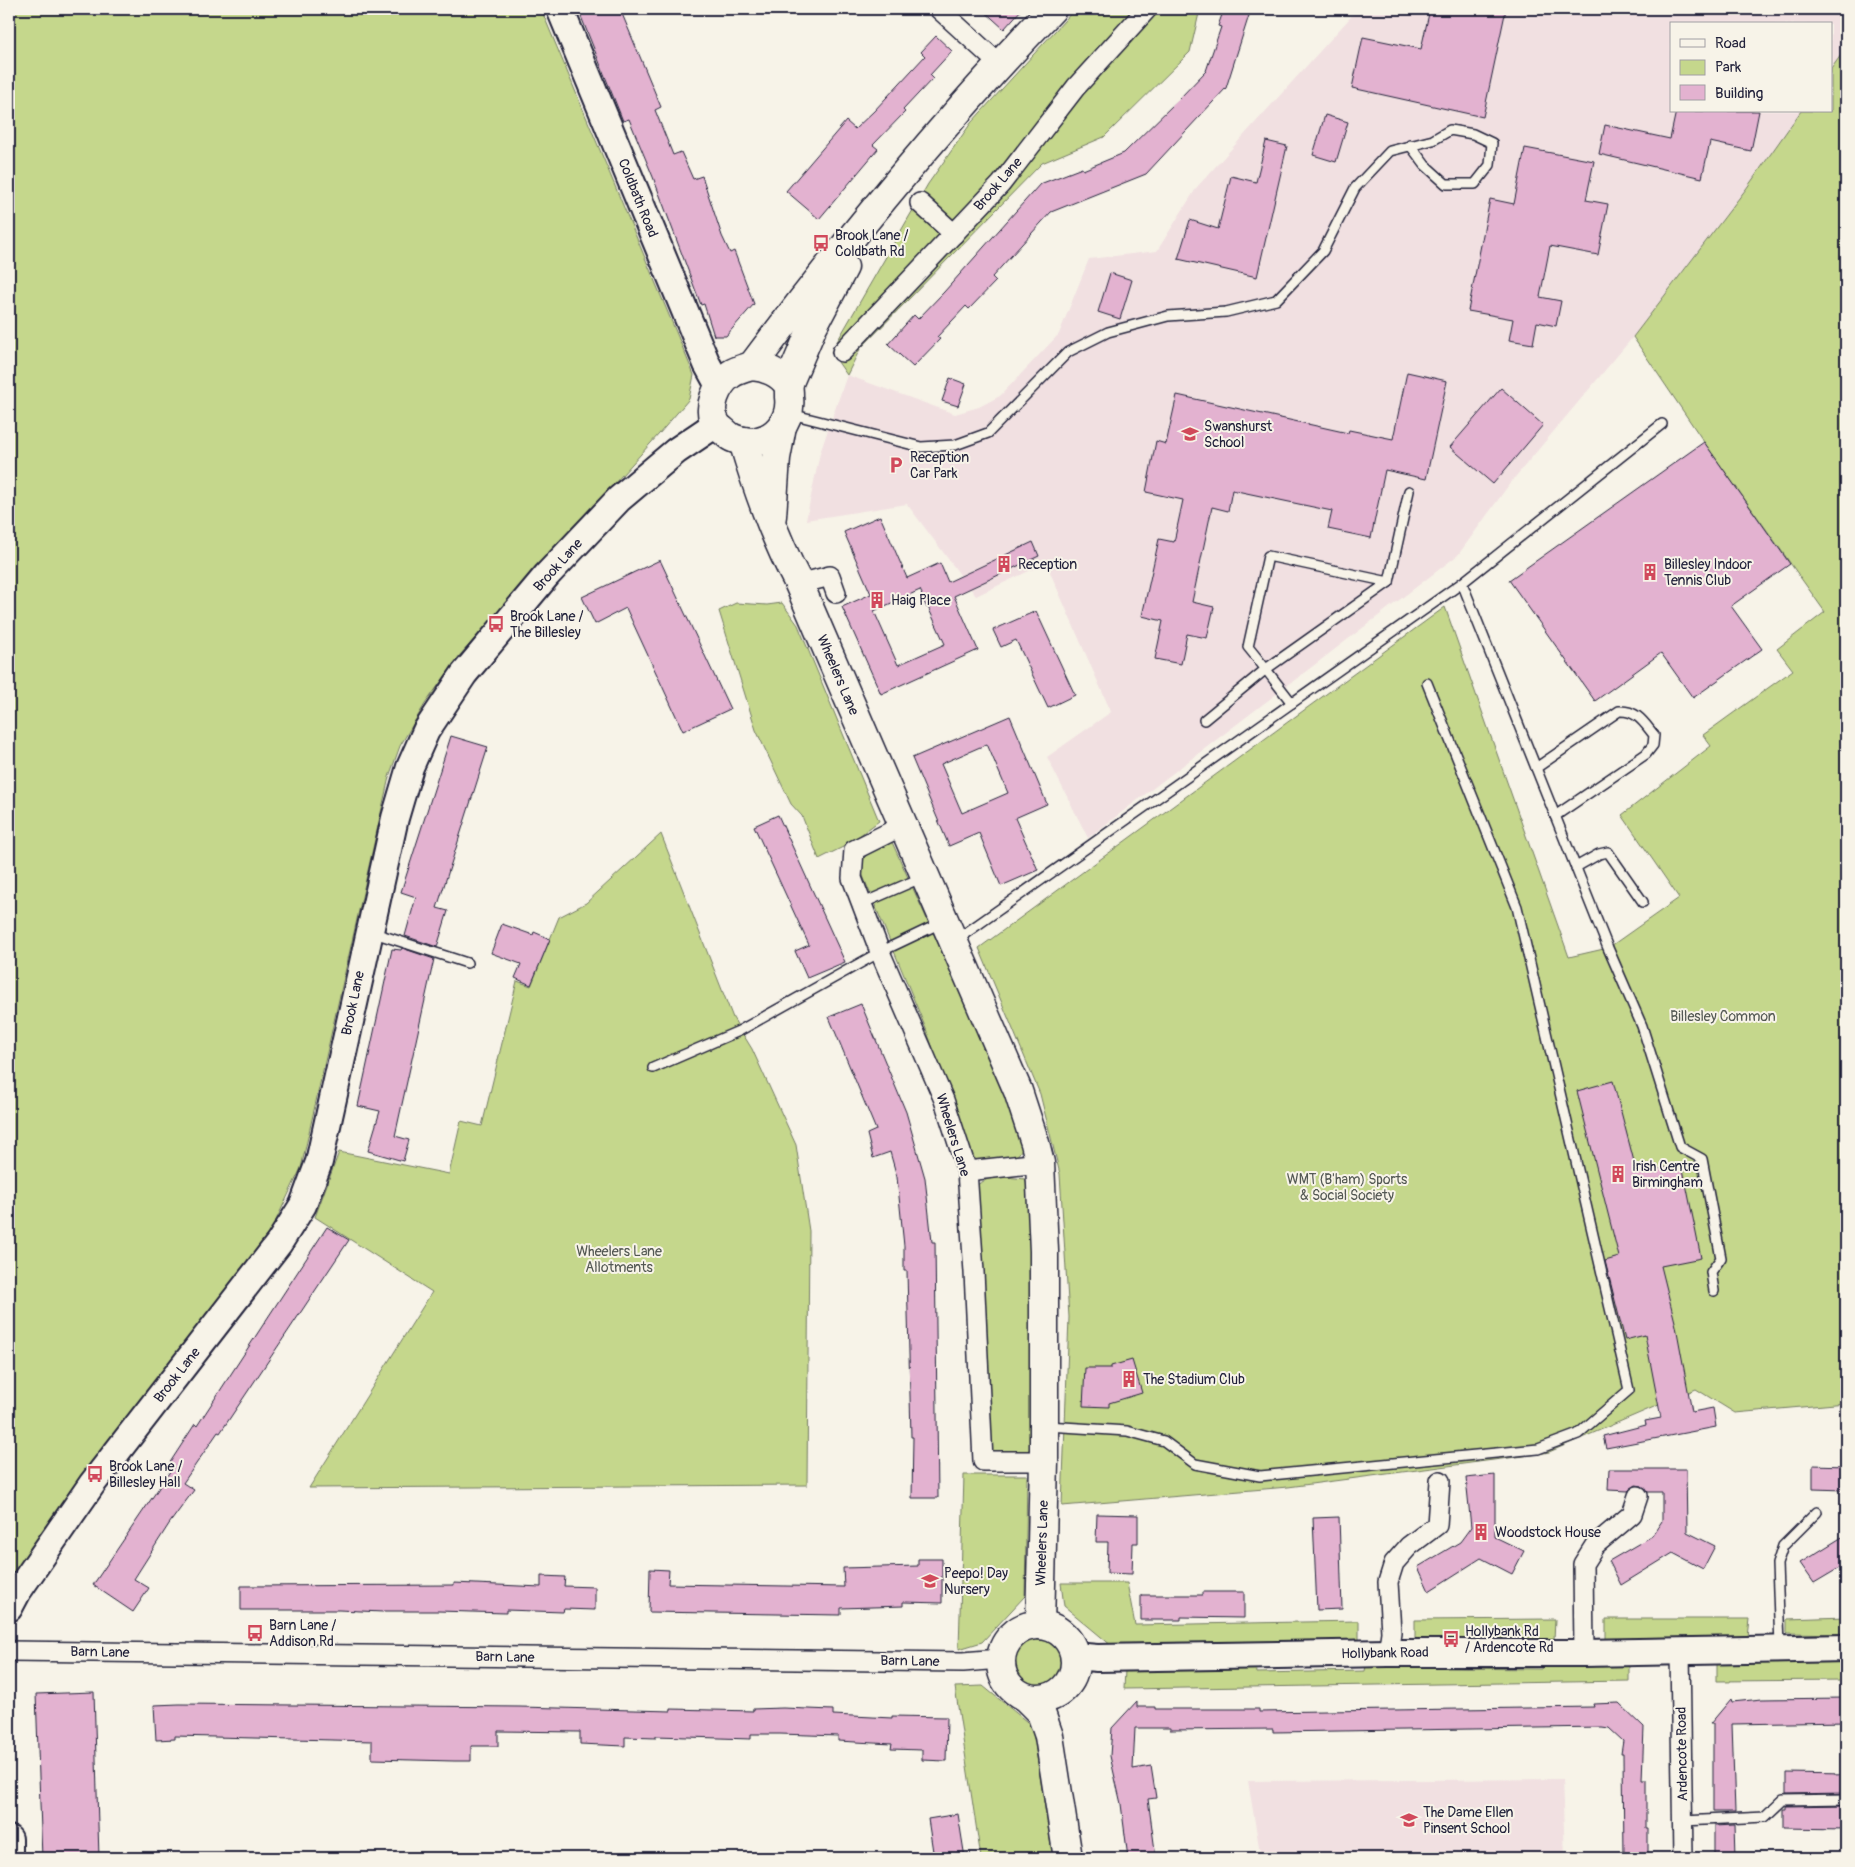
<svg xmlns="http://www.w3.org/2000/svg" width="1855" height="1867" font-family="Pangolin,sans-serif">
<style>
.built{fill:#f1e0e1}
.green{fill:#c5d78c;stroke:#747c64}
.building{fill:#e3b2d0;stroke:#22223b;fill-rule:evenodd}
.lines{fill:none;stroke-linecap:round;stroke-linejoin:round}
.lane-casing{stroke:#22223b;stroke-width:12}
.street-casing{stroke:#22223b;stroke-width:22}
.secondary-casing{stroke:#22223b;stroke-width:30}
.primary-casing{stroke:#22223b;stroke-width:31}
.lane{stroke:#f7f3e8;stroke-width:9}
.street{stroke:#f7f3e8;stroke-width:19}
.secondary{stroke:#f7f3e8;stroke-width:26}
.primary{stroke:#f7f3e8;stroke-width:28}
.labels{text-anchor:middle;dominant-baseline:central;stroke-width:4;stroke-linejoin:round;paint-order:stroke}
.street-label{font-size:14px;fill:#22223b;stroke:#f7f3e8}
.poi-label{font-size:14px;fill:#22223b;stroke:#f7f3e8;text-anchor:start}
.park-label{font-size:14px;fill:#535853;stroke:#f7f3e8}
</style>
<rect width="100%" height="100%" fill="#f7f3e8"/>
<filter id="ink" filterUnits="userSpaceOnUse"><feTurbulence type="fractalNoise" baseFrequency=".02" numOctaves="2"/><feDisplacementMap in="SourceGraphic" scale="10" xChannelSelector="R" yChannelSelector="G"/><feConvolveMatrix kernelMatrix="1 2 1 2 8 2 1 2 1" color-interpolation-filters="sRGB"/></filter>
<g filter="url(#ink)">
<!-- built -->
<g class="built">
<polygon points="1358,9 1846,9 1846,48 1831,69 1831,24 1671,24 1671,111 1801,111 1746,189 1633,337 1511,482 1458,555 1088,838 1047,757 1111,712 1046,563 976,596 907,504 806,520 820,453 847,375 955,414 979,407 1000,396 1059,334 1089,259 1157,251 1197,187"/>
<polygon points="1562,1779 1565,1858 1261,1858 1248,1781"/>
</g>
<!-- green -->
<g class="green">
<polygon points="9,9 541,9 694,375 689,399 659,434 460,655 425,704 400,746 389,777 301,1168 269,1235 9,1582"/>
<polygon points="1075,9 1200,9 1190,52 1104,137 1042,163 860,349 847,375 831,352 928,184 971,123"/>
<polygon points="1846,48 1846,1403 1735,1413 1696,1389 1549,1452 1539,1454 1288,1487 1062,1506 1069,1317 1060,1174 1040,1094 979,948 1445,607 1569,957 1608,948 1679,898 1622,815 1711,746 1703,735 1793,670 1777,649 1825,612 1704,442 1633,337 1746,189 1801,111 1831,111 1831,69"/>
<polygon points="736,603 767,605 782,603 798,625 879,821 847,845 819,859 802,816 791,804 756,730 719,611"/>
<polygon points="661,834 733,1018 752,1049 796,1145 809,1231 807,1485 309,1488 432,1292 315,1217 339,1152 449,1174 461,1121 482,1126 517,981 531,986 559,917 586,903"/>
<polygon points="891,840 1019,1122 1022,1149 1017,1156 977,1160 971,1156 926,1029 861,871 864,858 881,841"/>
<polygon points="994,1176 1026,1179 1032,1251 1032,1433 1029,1451 990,1451 978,1184"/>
<polygon points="964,1475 1027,1475 1025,1596 982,1642 959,1649"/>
<polygon points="1061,1583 1127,1583 1135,1625 1359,1621 1359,1642 1112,1646 1064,1606"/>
<polygon points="1846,1617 1846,1634 1787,1633 1787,1619"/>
<polygon points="1555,1619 1554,1640 1415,1642 1415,1620"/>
<polygon points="1606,1619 1750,1619 1748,1637 1606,1639"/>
<circle cx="1038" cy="1660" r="26"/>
<polygon points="1846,1657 1846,1680 1717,1681 1717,1660"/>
<polygon points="1446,1662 1447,1668 1541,1669 1544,1662 1629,1663 1629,1681 1124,1689 1125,1670 1256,1665 1257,1673 1365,1671 1366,1666"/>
<polygon points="983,1686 1032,1726 1053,1858 981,1858 955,1687"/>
</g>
<!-- building -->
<g class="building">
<polygon points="578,9 620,9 661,107 655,110 673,155 681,152 693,179 702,176 722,236 730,253 734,251 754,304 726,336 714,336 704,304 701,305 653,177 629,119 623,121"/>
<polygon points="982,9 1022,9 1004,29"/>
<polygon points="1224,9 1251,9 1226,88 1146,174 1051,212 992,277 996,281 969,309 966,306 937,337 940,339 913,367 888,344 914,315 918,319 944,292 1040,184 1082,168 1083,170 1124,153 1179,99 1206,71 1221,27 1218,26"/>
<polygon points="1430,9 1506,9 1483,117 1352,88 1363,37 1421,49"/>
<polygon points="936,36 952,51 930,75 933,78 903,110 905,112 873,145 878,149 819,219 786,191 846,121 855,129 874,111 925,56 921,52"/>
<polygon points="1676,111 1759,111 1751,151 1710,142 1702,178 1599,154 1605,125 1670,139"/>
<polygon points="1325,115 1348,122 1336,162 1313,155"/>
<polygon points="1266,141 1287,146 1257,277 1178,259 1190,220 1218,229 1231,176 1256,182"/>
<polygon points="1525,148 1594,161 1586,200 1608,204 1598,255 1550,246 1540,297 1561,301 1556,326 1537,322 1533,344 1509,340 1513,319 1468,311 1490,199 1514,204"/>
<polygon points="1110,273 1132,280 1120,319 1098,312"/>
<polygon points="1407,372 1447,381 1426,479 1385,470 1371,538 1328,529 1332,511 1232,490 1228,511 1212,507 1192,602 1214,607 1207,638 1187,634 1181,664 1155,659 1163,621 1142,616 1159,539 1174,542 1183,500 1146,492 1156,441 1166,444 1177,395 1348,433 1349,430 1393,439"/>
<polygon points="950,378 966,384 958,406 942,401"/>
<polygon points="1501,388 1543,425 1493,484 1450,447"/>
<polygon points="1704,442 1790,564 1731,606 1762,649 1693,698 1661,653 1595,701 1509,580"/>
<path d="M 880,516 L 907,578 L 940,563 L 948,582 L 1033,542 L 1039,556 L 954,596 L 978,650 L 881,694 L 842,607 L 871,594 L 844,532 ZM 920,590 L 922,594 L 921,595 L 927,608 L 928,607 L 945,644 L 898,665 L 874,611 Z"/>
<polygon points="660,560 730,709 683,731 626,608 595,624 582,597"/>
<polygon points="1036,611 1075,695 1048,708 1016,640 1001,647 993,630"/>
<path d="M 1010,716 L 1047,804 L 1015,818 L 1038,870 L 1001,886 L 979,833 L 949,846 L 912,758 ZM 987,744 L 1008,793 L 962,813 L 941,764 Z"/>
<polygon points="451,736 488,747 437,908 448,911 437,947 405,936 416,897 401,892"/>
<polygon points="778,815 845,962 807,978 795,951 809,945 754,826"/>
<polygon points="502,924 533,935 534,932 550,939 531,985 515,978 521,964 491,953"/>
<polygon points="402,948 434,959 395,1136 409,1140 403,1161 368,1151 380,1111 358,1106 392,949 401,950"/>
<polygon points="861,1004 906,1112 925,1178 932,1242 935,1242 938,1498 912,1498 913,1437 911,1437 907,1271 904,1271 904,1246 897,1177 890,1152 873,1158 867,1134 876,1130 829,1017"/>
<polygon points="1613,1081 1637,1173 1682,1164 1701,1258 1661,1266 1676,1326 1692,1412 1713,1408 1716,1427 1606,1448 1603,1436 1646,1425 1645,1421 1661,1418 1645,1335 1625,1340 1605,1261 1619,1257 1577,1091"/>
<polygon points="327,1227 349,1240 220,1433 218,1432 183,1483 194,1490 169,1524 134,1579 149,1588 133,1612 93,1585 173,1467 169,1464 195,1424 197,1426"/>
<polygon points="1132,1360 1142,1393 1109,1403 1109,1407 1083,1406 1085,1368 1111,1368 1111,1366"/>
<polygon points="1813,1465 1846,1466 1845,1490 1813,1489"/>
<polygon points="1609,1469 1686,1469 1687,1532 1715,1546 1703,1569 1673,1553 1621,1585 1609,1561 1652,1536 1662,1521 1662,1492 1648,1492 1642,1486 1636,1485 1628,1491 1608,1490"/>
<polygon points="1495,1475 1495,1537 1524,1551 1512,1574 1481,1558 1429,1591 1418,1567 1460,1542 1471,1527 1466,1478"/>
<polygon points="1097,1514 1138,1515 1138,1543 1133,1543 1132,1574 1107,1573 1108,1542 1096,1542"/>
<polygon points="1339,1517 1342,1609 1317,1610 1313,1518"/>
<polygon points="1846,1533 1846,1564 1814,1583 1800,1563 1844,1536"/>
<polygon points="918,1559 942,1559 942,1603 903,1602 903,1606 841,1608 841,1615 649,1612 650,1569 669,1570 668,1584 844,1587 843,1568 918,1566"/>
<polygon points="541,1576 565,1577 564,1586 595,1587 595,1610 564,1609 563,1612 506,1610 506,1613 438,1611 383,1611 383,1612 339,1610 241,1610 241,1586 454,1585 454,1583 541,1587"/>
<polygon points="1202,1592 1244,1592 1244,1618 1181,1617 1181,1620 1141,1620 1141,1595 1202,1595"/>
<polygon points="94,1692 99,1858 42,1858 36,1694"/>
<polygon points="1846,1698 1846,1722 1732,1724 1735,1812 1713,1812 1713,1724 1710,1724 1731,1699 1732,1702 1762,1699"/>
<polygon points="1137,1701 1137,1707 1155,1707 1155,1709 1259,1709 1259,1712 1594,1707 1593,1704 1619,1703 1644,1727 1642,1780 1646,1780 1646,1829 1648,1829 1648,1858 1624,1858 1623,1754 1621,1754 1623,1741 1609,1728 1602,1727 1273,1732 1273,1729 1170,1730 1170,1728 1135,1728 1133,1769 1151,1766 1156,1798 1148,1799 1156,1858 1128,1858 1121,1804 1110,1756 1112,1728"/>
<polygon points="179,1704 520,1707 671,1711 671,1709 753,1711 753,1709 783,1708 833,1710 833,1715 892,1718 892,1716 947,1717 946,1761 922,1760 922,1750 891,1749 892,1744 838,1741 838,1736 780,1734 751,1734 751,1739 656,1736 656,1738 625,1737 625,1746 580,1744 580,1732 498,1731 498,1746 471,1746 471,1761 454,1761 372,1759 372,1741 175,1736 175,1739 156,1740 154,1705"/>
<polygon points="1786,1773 1846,1774 1846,1793 1786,1794"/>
<polygon points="1846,1805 1846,1829 1783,1828 1783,1809 1786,1809 1786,1806"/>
<polygon points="958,1814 965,1858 934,1858 928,1819"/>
<polygon points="1735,1825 1736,1858 1714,1858 1714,1826"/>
</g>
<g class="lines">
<!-- lane casing -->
<g class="lane-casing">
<g id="lane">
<polyline points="791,414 921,447 955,445 988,433 1068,352 1108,332 1168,316 1226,312 1276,300 1323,251 1355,188 1390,151 1433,140 1450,130 1473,134 1492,143 1490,165 1475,184 1446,184 1425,165 1410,145"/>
<polyline points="1389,582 1409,491"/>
<polyline points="1462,583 1608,948 1642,1026 1680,1147 1702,1159 1721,1258 1711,1272 1714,1291"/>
<path d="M 1204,720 L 1266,669 L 1389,582 L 1268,556 L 1248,647 C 1263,665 1277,684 1292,703"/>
<path d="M 1536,768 L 1619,711 C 1637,710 1644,723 1654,735 L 1653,745 L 1646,754 L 1555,816"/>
<polyline points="1576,867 1599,854 1608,852 1643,902"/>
<polyline points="861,904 923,877"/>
<polyline points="371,932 467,963"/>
<polyline points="956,940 1462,583 1662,424"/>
<polyline points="653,1068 739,1031 880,952 943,922"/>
<polyline points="1047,1426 1127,1431 1164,1441 1195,1464 1260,1476 1538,1449 1578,1434 1629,1390 1517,907 1427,683"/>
<polyline points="1780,1646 1777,1564 1783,1546 1817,1512"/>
<polyline points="1683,1821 1765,1817 1783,1800 1846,1799"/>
</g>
</g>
<!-- street casing -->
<g class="street-casing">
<g id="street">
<polyline points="939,9 999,64"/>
<polyline points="920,203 954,234"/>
<polyline points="842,352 1001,184 1076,87 1147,9"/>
<polyline points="799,584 830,576 836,593"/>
<polyline points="904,825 854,850 852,878 880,952 944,1100 967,1171 974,1272 983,1461 1044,1461"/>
<polyline points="967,1171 1040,1163"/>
<polyline points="1680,1650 1683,1858"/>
<polyline points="9,1651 963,1662 1000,1659"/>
<polyline points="1388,1653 1391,1632 1388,1582 1394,1563 1409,1546 1437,1525 1440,1481"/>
<polyline points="1584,1653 1583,1564 1595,1545 1632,1514 1638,1496"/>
</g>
</g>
<!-- secondary casing -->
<g class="secondary-casing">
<g id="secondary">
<polyline points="560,9 707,364 719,386"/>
<polyline points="9,1608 18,1591 92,1484 279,1243 303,1205 319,1162 395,818 410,767 426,731 464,674 547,575 619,499 676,451 716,424"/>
<polyline points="1074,1656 1097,1658 1388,1653 1584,1653 1846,1648"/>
<polyline points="9,1839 9,1858"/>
</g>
</g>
<!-- primary casing -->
<g class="primary-casing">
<g id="primary">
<path d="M 752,366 C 845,242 944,121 1052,9"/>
<path d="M 752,366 C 765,367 781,373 788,385 C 789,388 789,394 789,397 C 792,421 774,442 750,442 C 742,441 734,440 728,435 C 725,432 719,428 717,425 C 705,409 717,384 731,374 C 737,370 745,368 752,366 Z"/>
<polyline points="788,385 813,326 844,267"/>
<path d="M 743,441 C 758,492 774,537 799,584 L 1018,1091 L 1035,1143 L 1040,1163 L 1044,1251 L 1044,1461 L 1040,1625"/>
<polyline points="772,516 776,458 782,426"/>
<circle cx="1038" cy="1662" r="37"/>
<polyline points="1026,1698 1041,1713 1049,1736 1068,1858"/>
</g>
</g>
<!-- lane -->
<use href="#lane" class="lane"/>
<!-- street -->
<use href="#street" class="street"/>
<!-- secondary -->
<use href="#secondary" class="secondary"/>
<!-- primary -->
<use href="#primary" class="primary"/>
</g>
</g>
<!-- icons -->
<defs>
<g id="bus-bare" transform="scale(1.35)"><path d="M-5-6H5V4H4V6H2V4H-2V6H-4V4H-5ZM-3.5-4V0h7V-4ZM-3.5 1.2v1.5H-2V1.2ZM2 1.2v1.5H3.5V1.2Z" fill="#d1495b" stroke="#f7f3e8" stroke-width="2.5" paint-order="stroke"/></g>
<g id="school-bare" transform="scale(1.35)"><path d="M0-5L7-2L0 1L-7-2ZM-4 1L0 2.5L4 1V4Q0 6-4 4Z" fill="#d1495b" stroke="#f7f3e8" stroke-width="2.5" paint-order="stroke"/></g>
<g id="parking-bare" transform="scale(1.35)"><path d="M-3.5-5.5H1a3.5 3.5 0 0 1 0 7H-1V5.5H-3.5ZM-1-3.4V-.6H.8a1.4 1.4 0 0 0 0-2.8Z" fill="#d1495b" stroke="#f7f3e8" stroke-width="2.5" paint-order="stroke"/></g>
<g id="building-bare" transform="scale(1.35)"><path d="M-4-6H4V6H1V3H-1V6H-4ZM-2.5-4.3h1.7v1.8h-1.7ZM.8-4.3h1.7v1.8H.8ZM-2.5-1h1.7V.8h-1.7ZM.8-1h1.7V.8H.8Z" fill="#d1495b" stroke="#f7f3e8" stroke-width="2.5" paint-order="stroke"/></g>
</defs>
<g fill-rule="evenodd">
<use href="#bus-bare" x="821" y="243"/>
<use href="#school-bare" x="1190" y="434"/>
<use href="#parking-bare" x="896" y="465"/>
<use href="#building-bare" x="1004" y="564"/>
<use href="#building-bare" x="1650" y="572"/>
<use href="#building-bare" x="877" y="600"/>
<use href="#bus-bare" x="496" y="624"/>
<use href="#building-bare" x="1618" y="1174"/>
<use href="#building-bare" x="1129" y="1379"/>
<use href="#bus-bare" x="95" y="1474"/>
<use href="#building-bare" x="1481" y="1532"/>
<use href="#school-bare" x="930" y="1581"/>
<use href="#bus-bare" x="255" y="1633"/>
<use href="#bus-bare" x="1451" y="1639"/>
<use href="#school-bare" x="1409" y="1820"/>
</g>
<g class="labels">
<!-- street labels -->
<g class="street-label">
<text transform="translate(998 184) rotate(-49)">Brook Lane</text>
<text transform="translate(638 198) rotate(68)">Coldbath Road</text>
<text transform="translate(558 565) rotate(-48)">Brook Lane</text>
<text transform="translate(838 675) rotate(67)">Wheelers Lane</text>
<text transform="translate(353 1003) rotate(-78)">Brook Lane</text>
<text transform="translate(953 1135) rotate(73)">Wheelers Lane</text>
<text transform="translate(177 1375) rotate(-52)">Brook Lane</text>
<text transform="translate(1042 1543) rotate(-88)">Wheelers Lane</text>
<text transform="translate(100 1652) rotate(1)">Barn Lane</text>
<text transform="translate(1385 1653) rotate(-1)">Hollybank Road</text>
<text transform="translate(505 1657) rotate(1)">Barn Lane</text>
<text transform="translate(910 1661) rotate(1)">Barn Lane</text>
<text transform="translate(1682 1754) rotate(-91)">Ardencote Road</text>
</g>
<!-- poi labels -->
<g class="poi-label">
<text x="835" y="235">Brook Lane /<tspan x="835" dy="16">Coldbath Rd</tspan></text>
<text x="1204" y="426">Swanshurst<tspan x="1204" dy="16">School</tspan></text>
<text x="910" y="457">Reception<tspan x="910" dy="16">Car Park</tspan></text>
<text x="1018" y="564">Reception</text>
<text x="1664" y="564">Billesley Indoor<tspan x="1664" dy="16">Tennis Club</tspan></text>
<text x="891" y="600">Haig Place</text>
<text x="510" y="616">Brook Lane /<tspan x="510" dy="16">The Billesley</tspan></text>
<text x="1632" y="1166">Irish Centre<tspan x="1632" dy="16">Birmingham</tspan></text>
<text x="1143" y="1379">The Stadium Club</text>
<text x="109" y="1466">Brook Lane /<tspan x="109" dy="16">Billesley Hall</tspan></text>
<text x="1495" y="1532">Woodstock House</text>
<text x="944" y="1573">Peepo! Day<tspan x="944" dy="16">Nursery</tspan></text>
<text x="269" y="1625">Barn Lane /<tspan x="269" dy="16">Addison Rd</tspan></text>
<text x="1465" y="1631">Hollybank Rd<tspan x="1465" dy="16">/ Ardencote Rd</tspan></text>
<text x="1423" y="1812">The Dame Ellen<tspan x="1423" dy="16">Pinsent School</tspan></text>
</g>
<!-- park labels -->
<g class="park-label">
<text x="1723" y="1016">Billesley Common</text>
<text x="1347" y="1179">WMT (B'ham) Sports<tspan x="1347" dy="16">&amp; Social Society</tspan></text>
<text x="619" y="1251">Wheelers Lane<tspan x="619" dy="16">Allotments</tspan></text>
</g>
</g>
<!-- margin -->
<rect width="1855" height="1867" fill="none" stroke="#f7f3e8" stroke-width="30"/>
<rect x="15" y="15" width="1825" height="1837" fill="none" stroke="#22223b" stroke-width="2" filter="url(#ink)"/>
<!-- legend -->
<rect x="1670" y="22" width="162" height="90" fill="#f7f3e8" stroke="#a29fa3"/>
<rect x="1680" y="39" width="25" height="8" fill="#f7f3e8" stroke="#a29fa3"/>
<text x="1715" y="48" font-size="15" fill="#22223b">Road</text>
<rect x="1680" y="60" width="25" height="15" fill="#c5d78c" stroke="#a29fa3"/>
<text x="1715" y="72" font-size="15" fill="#22223b">Park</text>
<rect x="1680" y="85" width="25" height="15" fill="#e3b2d0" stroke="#a29fa3"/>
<text x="1715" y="98" font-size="15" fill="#22223b">Building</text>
</svg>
